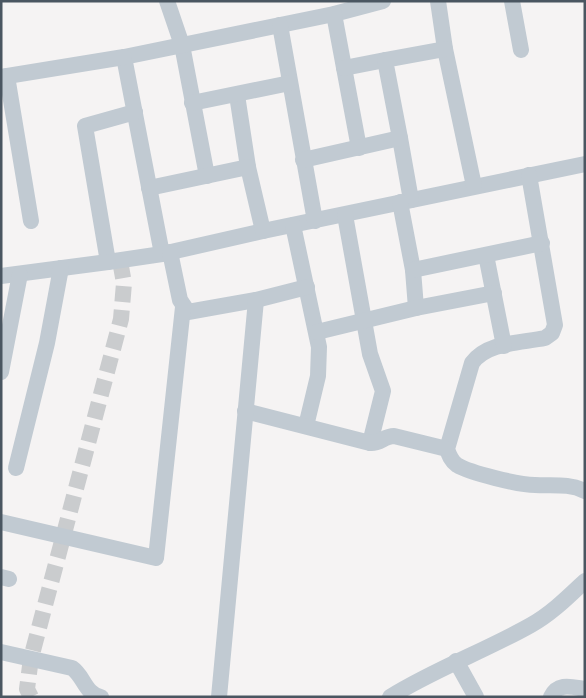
<svg xmlns="http://www.w3.org/2000/svg" width="586" height="698" font-family="Roboto,sans-serif">
<style>
.lines{fill:none;stroke-linecap:round;stroke-linejoin:round}
.minor-tunnel{stroke:#caccce;stroke-width:16;stroke-dasharray:16 8;stroke-linecap:butt}
.minor{stroke:#c1cad2;stroke-width:16}
</style>
<rect width="100%" height="100%" fill="#f5f3f3"/>
<g class="lines">
<!-- minor-tunnel -->
<polyline class="minor-tunnel" points="31,697 27,689 31,658 121,319 124,283 120,261"/>
<!-- minor -->
<g class="minor">
<polyline points="167,1 182,45 207,176"/>
<polyline points="383,1 334,14 124,57 162,254 263,231 585,164"/>
<polyline points="438,1 445,49 474,186"/>
<polyline points="512,1 521,50"/>
<polyline points="334,14 359,148"/>
<polyline points="280,25 315,221"/>
<polyline points="344,68 385,60"/>
<polyline points="7,76 31,221"/>
<polyline points="1,77 124,57"/>
<polyline points="237,95 248,167"/>
<polyline points="192,103 290,83"/>
<polyline points="135,112 85,126 108,262 162,254"/>
<polyline points="400,138 411,200"/>
<polyline points="303,160 400,138 385,60 445,49"/>
<path d="M 529,175 L 555,325 L 552,333 L 545,338 C 521,343 487,342 472,363 L 447,449 C 449,455 451,461 457,465 C 470,473 519,485 535,485 C 552,486 569,483 585,491"/>
<polyline points="149,188 248,167 263,231"/>
<polyline points="400,202 413,270 416,308"/>
<polyline points="345,215 370,354 383,391 370,443"/>
<polyline points="293,225 319,347 318,376 306,426"/>
<polyline points="170,252 180,300 188,312 256,300 307,287"/>
<polyline points="486,255 504,346"/>
<polyline points="413,270 542,243"/>
<polyline points="1,276 108,262"/>
<polyline points="317,332 416,308 494,293"/>
<polyline points="1,372 20,274"/>
<path d="M 245,411 L 370,443 C 380,444 384,436 394,436 L 447,449"/>
<polyline points="16,468 47,343 61,268"/>
<polyline points="1,522 156,558 183,307"/>
<polyline points="1,577 9,579"/>
<path d="M 1,652 L 72,668 C 84,676 85,694 101,697"/>
<polyline points="456,661 476,697"/>
<polyline points="219,697 256,300"/>
<path d="M 390,697 C 435,669 485,651 531,625 C 551,614 568,597 585,581"/>
<path d="M 551,697 C 558,682 572,687 585,689"/>
</g>
</g>
<!-- border -->
<rect width="586" height="698" fill="none" stroke="#4a5661" stroke-width="5"/>
</svg>
